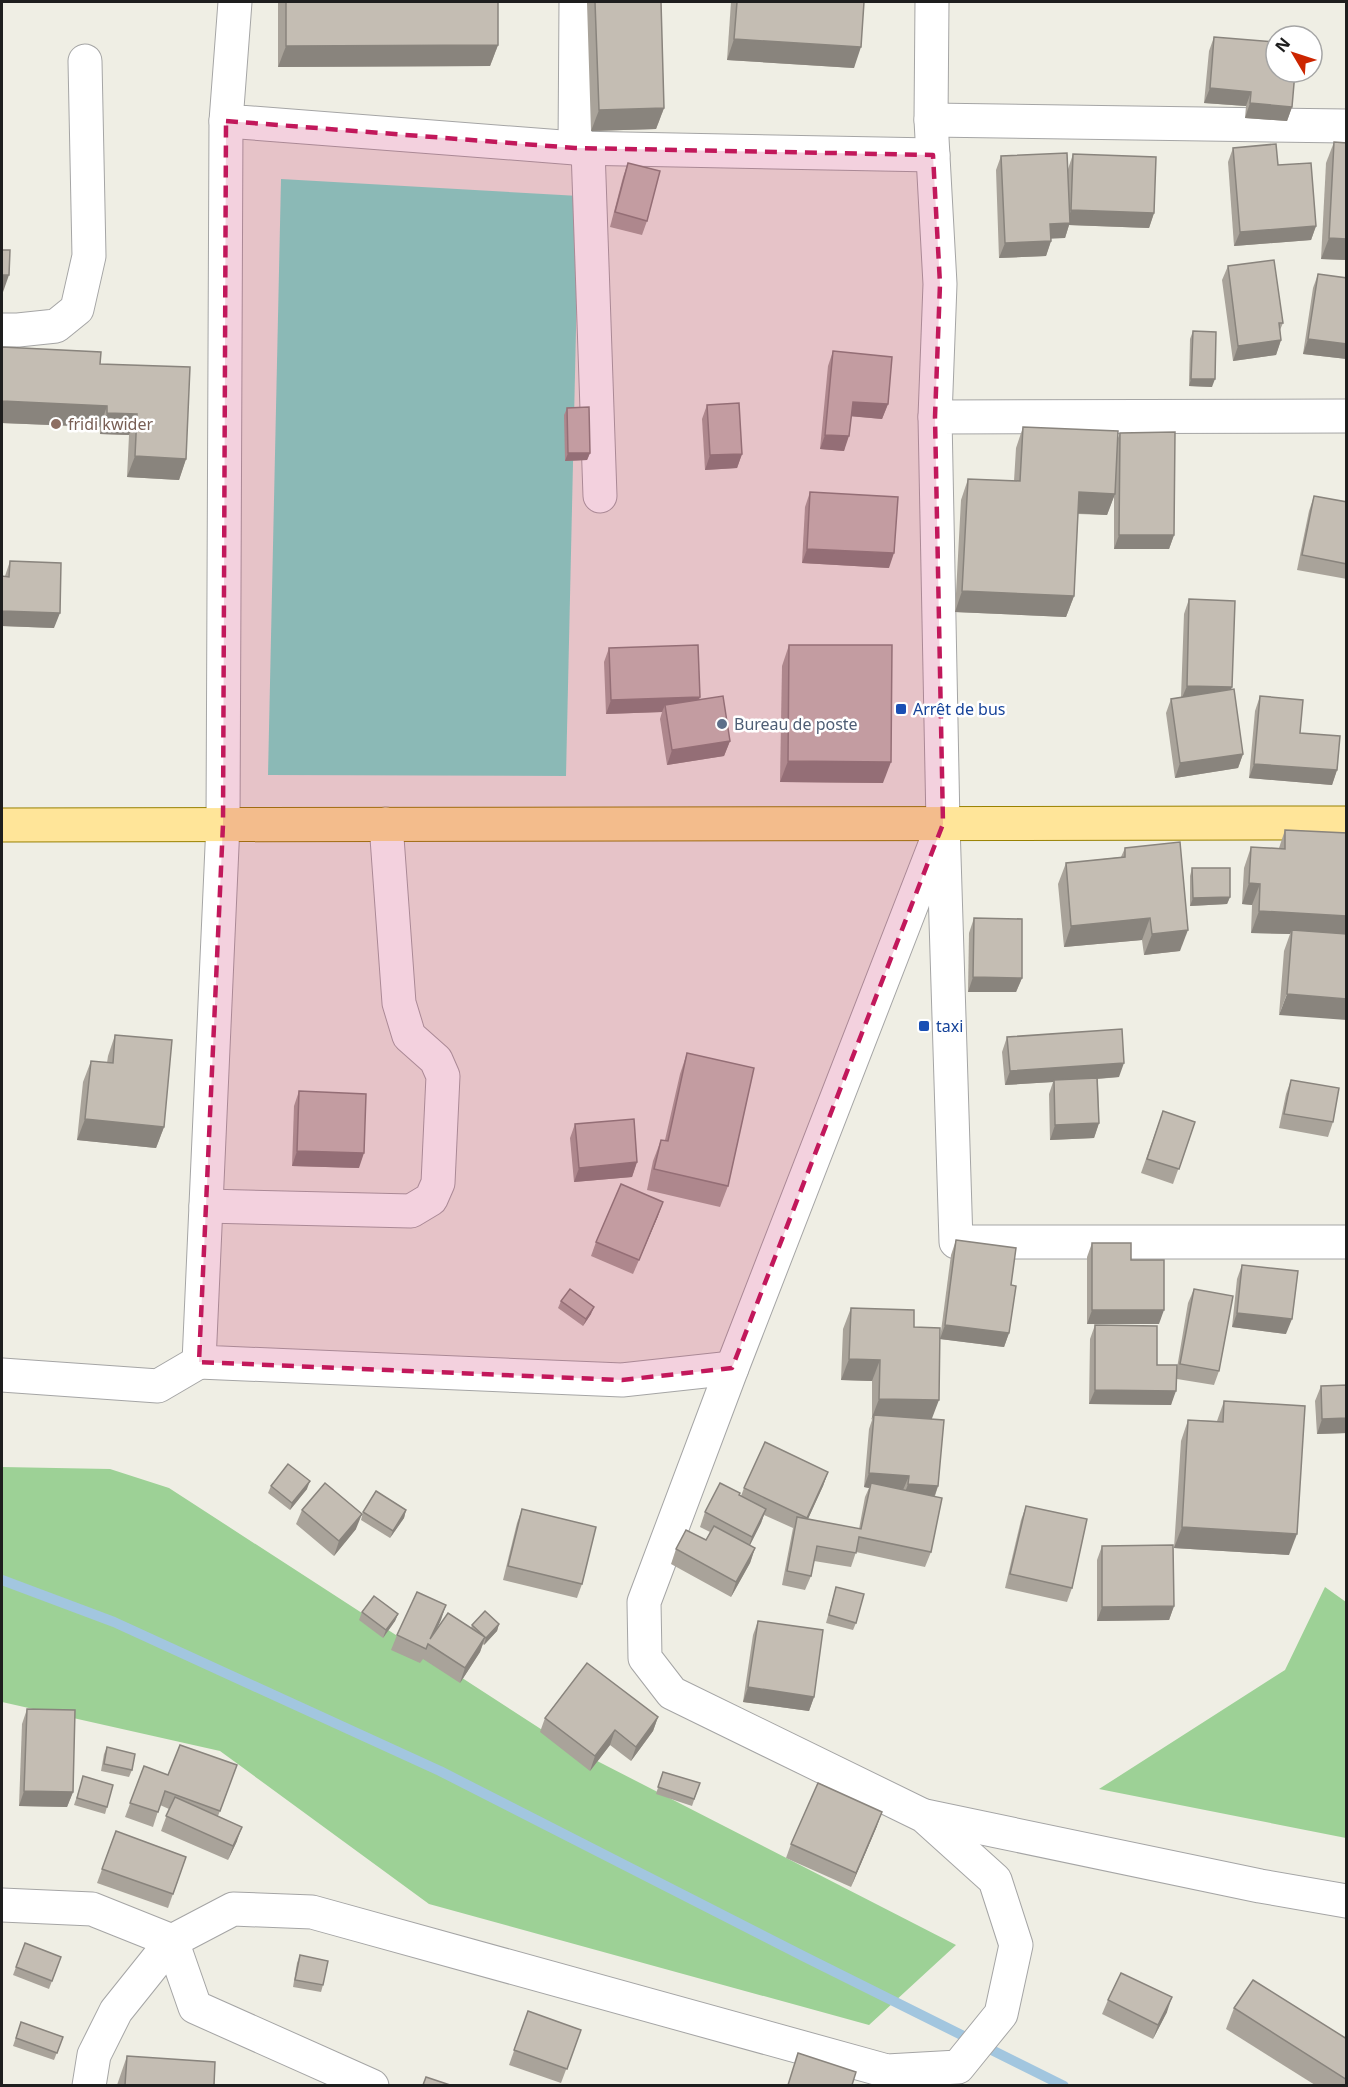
<svg xmlns="http://www.w3.org/2000/svg" width="1348" height="2087" font-family="'Noto Sans',sans-serif">
<style>
.forest{fill:#9dd196}
.pitch{fill:#7ee2ce}
.lines{fill:none;stroke-linecap:round;stroke-linejoin:round}
.stream{stroke:#a2c6df;stroke-width:10}
.minor-casing{stroke:#a5a5a5;stroke-width:35}
.major-casing{stroke:#988100;stroke-width:35}
.minor{stroke:#fff;stroke-width:33}
.major{stroke:#ffe599;stroke-width:33}
.wall{fill:#a9a39a}
.shaded-wall{fill:#89847d}
.building{fill:#c4bdb3;stroke:#89847d;stroke-width:1.5}
.marked{fill:#c2185b;fill-opacity:0.2;stroke:#c2185b;stroke-width:4.5;stroke-dasharray:12 8;stroke-linejoin:round}
.education-dot{fill:#8d6e63;stroke:#fff;stroke-width:2}
.transit-dot{fill:#1a4fb4;stroke:#fff;stroke-width:2}
.service-dot{fill:#5c6f8a;stroke:#fff;stroke-width:2}
.labels{text-anchor:middle;dominant-baseline:central;stroke-width:5;stroke-linejoin:round;paint-order:stroke}
.education-label{font-size:16px;fill:#785e54;stroke:#fff;text-anchor:start}
.transit-label{font-size:16px;fill:#164399;stroke:#fff;text-anchor:start}
.service-label{font-size:16px;fill:#4e5e75;stroke:#fff;text-anchor:start}
</style>
<rect width="100%" height="100%" fill="#efeee4"/>
<!-- forest -->
<g class="forest">
<polygon points="2,1467 110,1469 169,1488 564,1744 956,1945 869,2025 429,1904 220,1751 2,1702"/>
<polygon points="1325,1587 1346,1602 1346,1838 1099,1789 1285,1670"/>
</g>
<!-- pitch -->
<polygon class="pitch" points="281,179 579,196 566,776 268,775"/>
<g class="lines">
<!-- stream -->
<polyline class="stream" points="2,1580 114,1622 440,1771 805,1957 1064,2086"/>
<!-- minor casing -->
<g class="minor-casing">
<g id="minor">
<polyline points="235,2 226,121 575,148 933,155"/>
<polyline points="932,2 931,120 940,284 935,417"/>
<polyline points="931,120 1346,126"/>
<polyline points="226,121 223,824 199,1362 622,1380 732,1368"/>
<polyline points="575,148 576,2"/>
<polyline points="588,149 600,496"/>
<polyline points="2,330 18,330 56,326 77,309 89,256 85,61"/>
<polyline points="1346,416 935,417 943,824 956,1242 1346,1242"/>
<polyline points="206,1206 411,1211 431,1199 438,1183 443,1076 436,1060 409,1036 399,1003 386,824"/>
<polyline points="2,1375 158,1386 199,1362"/>
<polyline points="925,1816 1260,1886 1346,1901"/>
<polyline points="2,1905 92,1909 172,1941 195,2007 372,2086"/>
<polyline points="89,2086 94,2055 116,2011 172,1941 233,1909 312,1912 887,2071 958,2067 1001,2014 1016,1945 995,1880 924,1816 672,1693 645,1658 644,1602 732,1368 943,824"/>
</g>
</g>
<!-- major casing -->
<g class="major-casing">
<polyline id="major" points="2,825 1346,823"/>
</g>
<!-- minor -->
<use href="#minor" class="minor"/>
<!-- major -->
<use href="#major" class="major"/>
</g>
<!-- wall -->
<g class="wall">
<polygon points="278,2 498,2 498,45 490,66 278,67"/>
<polygon points="587,2 661,2 664,108 656,129 591,131"/>
<polygon points="731,2 864,2 854,68 727,60"/>
<polygon points="1214,37 1292,107 1287,121 1245,118 1246,106 1204,103 1209,51"/>
<polygon points="1334,142 1347,143 1347,260 1321,259 1326,163"/>
<polygon points="1233,148 1278,165 1316,226 1311,240 1234,246 1228,162"/>
<polygon points="1073,154 1154,213 1149,228 1069,225 1065,238 1051,238 1051,241 1046,256 999,258 996,170 1001,156 1068,178 1068,169"/>
<polygon points="628,163 647,221 642,235 610,227 623,177"/>
<polygon points="1228,266 1283,323 1280,330 1281,340 1276,355 1233,361 1222,280"/>
<polygon points="1318,274 1347,278 1347,359 1303,354 1313,288"/>
<polygon points="1193,331 1212,387 1189,386 1190,339"/>
<polygon points="2,347 100,364 186,459 179,480 127,477 129,435 100,434 100,427 2,423"/>
<polygon points="833,351 888,404 882,419 851,416 844,451 820,449 828,366"/>
<polygon points="707,405 742,454 737,468 705,470 702,419"/>
<polygon points="567,408 590,453 587,460 565,461 564,415"/>
<polygon points="1023,427 1118,438 1120,433 1174,535 1169,549 1114,549 1114,496 1107,515 1078,514 1074,596 1066,617 955,612 961,500 968,479 1014,481 1016,448"/>
<polygon points="810,492 889,568 802,563 805,507"/>
<polygon points="1314,496 1347,502 1347,579 1297,570 1309,511"/>
<polygon points="10,561 54,628 2,626 2,576 5,576"/>
<polygon points="1189,599 1231,690 1243,754 1238,768 1175,778 1166,713 1171,699 1181,697 1184,614"/>
<polygon points="789,645 883,783 780,782 782,666"/>
<polygon points="609,648 699,699 730,741 724,756 667,765 660,719 662,712 606,714 604,662"/>
<polygon points="1260,696 1300,733 1337,770 1332,785 1249,778 1255,711"/>
<polygon points="1285,830 1347,833 1279,1015 1284,951 1290,934 1251,933 1252,905 1242,904 1244,868 1251,847 1279,848"/>
<polygon points="1125,848 1180,951 1144,955 1142,940 1064,947 1058,884 1066,863 1121,857"/>
<polygon points="1192,868 1230,897 1227,904 1190,906 1190,876"/>
<polygon points="974,918 1022,978 1016,992 968,992 969,933"/>
<polygon points="115,1035 164,1127 156,1148 77,1140 83,1082 91,1061 107,1063 108,1056"/>
<polygon points="1007,1037 1119,1077 1098,1079 1099,1123 1094,1138 1050,1140 1049,1094 1053,1082 1005,1085 1002,1052"/>
<polygon points="687,1053 728,1186 720,1207 647,1190 653,1161 661,1140 665,1140 680,1074"/>
<polygon points="1291,1080 1333,1122 1328,1137 1279,1128 1286,1094"/>
<polygon points="299,1091 359,1168 292,1166 294,1106"/>
<polygon points="1163,1111 1195,1122 1173,1184 1141,1173"/>
<polygon points="575,1124 637,1162 632,1177 574,1182 570,1138"/>
<polygon points="658,1216 633,1274 591,1256 596,1242"/>
<polygon points="956,1240 1011,1285 1009,1333 1004,1347 940,1339 951,1255"/>
<polygon points="1092,1243 1131,1260 1159,1324 1087,1324 1087,1257"/>
<polygon points="1242,1265 1286,1334 1232,1327 1237,1279"/>
<polygon points="1194,1289 1219,1371 1214,1385 1177,1379 1171,1405 1089,1404 1090,1339 1095,1325 1157,1365 1177,1368 1188,1303"/>
<polygon points="561,1301 591,1314 583,1326 558,1308"/>
<polygon points="851,1308 914,1327 932,1419 938,1486 935,1496 931,1552 925,1567 856,1552 851,1567 814,1561 811,1576 805,1590 782,1585 793,1528 764,1515 761,1523 750,1545 755,1548 750,1563 731,1597 671,1564 676,1549 706,1540 710,1532 700,1527 705,1512 739,1495 741,1496 744,1488 828,1472 823,1486 808,1519 859,1529 865,1497 869,1488 864,1487 869,1429 872,1420 872,1381 841,1380 843,1329"/>
<polygon points="1347,1385 1347,1433 1317,1434 1315,1401 1321,1386"/>
<polygon points="1224,1401 1289,1555 1174,1548 1181,1441 1188,1420 1217,1421"/>
<polygon points="271,1486 307,1489 290,1510 268,1493"/>
<polygon points="1026,1506 1072,1588 1067,1602 1005,1588 1021,1520"/>
<polygon points="522,1509 582,1584 577,1598 503,1580 517,1523"/>
<polygon points="302,1510 356,1529 334,1556 296,1524"/>
<polygon points="406,1510 404,1518 390,1538 361,1520 363,1512"/>
<polygon points="1102,1546 1174,1606 1169,1620 1097,1621 1097,1560"/>
<polygon points="836,1587 856,1623 853,1630 826,1623"/>
<polygon points="446,1605 435,1633 471,1628 472,1625 499,1624 497,1631 484,1645 483,1644 480,1652 460,1683 423,1659 420,1663 391,1650 397,1635"/>
<polygon points="362,1612 398,1614 395,1621 383,1638 359,1620"/>
<polygon points="758,1621 814,1697 809,1711 743,1702 753,1635"/>
<polygon points="27,1709 73,1792 67,1807 19,1806 22,1724"/>
<polygon points="658,1717 653,1731 631,1761 610,1745 590,1771 540,1732 545,1718"/>
<polygon points="107,1747 132,1770 129,1777 101,1771 104,1754"/>
<polygon points="237,1765 218,1816 237,1841 228,1860 161,1831 169,1809 160,1805 153,1827 125,1817 144,1766 168,1775"/>
<polygon points="663,1772 700,1783 692,1806 656,1794"/>
<polygon points="81,1784 107,1807 105,1814 74,1805"/>
<polygon points="877,1826 851,1887 786,1858 791,1844"/>
<polygon points="116,1831 186,1857 168,1908 97,1883"/>
<polygon points="25,1943 61,1957 49,1989 13,1975"/>
<polygon points="300,1955 323,1985 321,1992 293,1987 297,1963"/>
<polygon points="1108,2000 1167,2012 1153,2039 1102,2014"/>
<polygon points="1234,2008 1347,2039 1347,2085 1315,2085 1226,2029"/>
<polygon points="528,2011 581,2030 561,2083 509,2065"/>
<polygon points="21,2022 63,2037 54,2060 13,2046"/>
<polygon points="127,2056 214,2085 117,2085"/>
</g>
<!-- shaded-wall -->
<g class="shaded-wall">
<polygon points="734,39 861,47 854,68 727,60"/>
<polygon points="498,45 490,66 278,67 286,46"/>
<polygon points="1210,88 1251,92 1246,106 1204,103"/>
<polygon points="1250,103 1292,107 1287,121 1245,118"/>
<polygon points="664,108 656,129 591,131 599,110"/>
<polygon points="1071,210 1154,213 1149,228 1069,225 1065,238 1045,239 1050,224 1067,223"/>
<polygon points="1316,226 1311,240 1234,246 1240,232"/>
<polygon points="1329,238 1347,239 1347,260 1321,259"/>
<polygon points="1051,241 1046,256 999,258 1005,243"/>
<polygon points="2,275 9,275 2,295"/>
<polygon points="1308,339 1347,344 1347,359 1303,354"/>
<polygon points="1281,340 1276,355 1233,361 1238,346"/>
<polygon points="1191,379 1215,379 1212,387 1189,386"/>
<polygon points="2,401 107,406 100,427 2,423"/>
<polygon points="853,402 888,404 882,419 848,416"/>
<polygon points="107,413 137,414 129,435 100,434"/>
<polygon points="825,435 849,436 844,451 820,449"/>
<polygon points="568,453 590,453 587,460 565,461"/>
<polygon points="742,454 737,468 705,470 710,455"/>
<polygon points="135,456 186,459 179,480 127,477"/>
<polygon points="1079,492 1115,494 1107,515 1072,513"/>
<polygon points="1119,535 1174,535 1169,549 1114,549"/>
<polygon points="807,549 894,553 889,568 802,563"/>
<polygon points="962,591 1074,596 1066,617 955,612"/>
<polygon points="2,611 60,613 54,628 2,626"/>
<polygon points="1187,686 1232,687 1227,702 1181,700"/>
<polygon points="700,697 695,711 665,705 662,712 606,714 611,700"/>
<polygon points="730,741 724,756 667,765 672,750"/>
<polygon points="1243,754 1238,768 1175,778 1180,763"/>
<polygon points="788,761 891,762 883,783 780,782"/>
<polygon points="1254,764 1337,770 1332,785 1249,778"/>
<polygon points="1249,883 1260,884 1252,905 1242,904"/>
<polygon points="1230,897 1227,904 1190,906 1193,898"/>
<polygon points="1259,911 1347,916 1347,937 1292,930 1290,934 1251,933"/>
<polygon points="1150,918 1142,940 1064,947 1071,926"/>
<polygon points="1188,930 1180,951 1144,955 1152,934"/>
<polygon points="973,977 1022,978 1016,992 968,992"/>
<polygon points="1287,994 1347,999 1347,1020 1279,1015"/>
<polygon points="1124,1063 1119,1077 1054,1082 1054,1080 1053,1082 1005,1085 1010,1071"/>
<polygon points="85,1119 164,1127 156,1148 77,1140"/>
<polygon points="1099,1123 1094,1138 1050,1140 1055,1125"/>
<polygon points="297,1151 364,1153 359,1168 292,1166"/>
<polygon points="637,1162 632,1177 574,1182 579,1168"/>
<polygon points="663,1202 658,1216 633,1274 639,1260"/>
<polygon points="594,1307 591,1314 583,1326 586,1319"/>
<polygon points="1092,1310 1164,1310 1159,1324 1087,1324"/>
<polygon points="1237,1313 1292,1319 1286,1334 1232,1327"/>
<polygon points="945,1325 1009,1333 1004,1347 940,1339"/>
<polygon points="849,1359 880,1360 872,1381 841,1380"/>
<polygon points="1095,1390 1176,1391 1171,1405 1089,1404"/>
<polygon points="879,1399 939,1400 931,1421 874,1415 871,1420"/>
<polygon points="1347,1418 1347,1433 1317,1434 1322,1419"/>
<polygon points="828,1472 823,1486 802,1532 807,1518"/>
<polygon points="869,1473 909,1476 903,1490 871,1483 869,1488 864,1487"/>
<polygon points="310,1481 307,1489 290,1510 292,1503"/>
<polygon points="908,1484 938,1486 933,1500 903,1498"/>
<polygon points="766,1509 761,1523 747,1551 752,1537"/>
<polygon points="406,1510 404,1518 390,1538 393,1531"/>
<polygon points="362,1514 356,1529 334,1556 339,1541"/>
<polygon points="1182,1527 1297,1534 1289,1555 1174,1548"/>
<polygon points="755,1548 750,1563 731,1597 736,1582"/>
<polygon points="446,1605 441,1620 429,1645 430,1639"/>
<polygon points="1174,1606 1169,1620 1097,1621 1102,1607"/>
<polygon points="398,1614 395,1621 383,1638 386,1630"/>
<polygon points="499,1624 497,1631 484,1645 486,1638"/>
<polygon points="485,1637 480,1652 460,1683 465,1668"/>
<polygon points="748,1687 814,1697 809,1711 743,1702"/>
<polygon points="658,1717 653,1731 631,1761 636,1747"/>
<polygon points="615,1730 610,1745 590,1771 595,1756"/>
<polygon points="24,1791 73,1792 67,1807 19,1806"/>
<polygon points="882,1812 877,1826 851,1887 856,1873"/>
<polygon points="242,1827 237,1841 228,1860 233,1846"/>
<polygon points="1172,1997 1167,2012 1153,2039 1158,2025"/>
</g>
<!-- building -->
<g class="building">
<polygon points="286,2 498,2 498,45 286,46"/>
<polygon points="595,2 661,2 664,108 599,110"/>
<polygon points="737,2 864,2 861,47 734,39"/>
<polygon points="1214,37 1276,42 1276,72 1295,72 1292,107 1250,103 1251,92 1210,88"/>
<polygon points="1334,142 1347,143 1347,239 1329,238"/>
<polygon points="1276,144 1278,165 1311,163 1316,226 1240,232 1233,148"/>
<polygon points="1067,153 1070,223 1050,224 1051,241 1005,243 1001,156"/>
<polygon points="1073,154 1156,157 1154,213 1071,210"/>
<polygon points="628,163 660,171 647,221 615,212"/>
<polygon points="2,250 10,250 9,275 2,275"/>
<polygon points="1274,260 1283,323 1279,323 1281,340 1238,346 1228,266"/>
<polygon points="1318,274 1347,278 1347,344 1308,339"/>
<polygon points="1193,331 1216,332 1215,379 1191,379"/>
<polygon points="2,347 101,352 100,364 190,367 186,459 135,456 137,414 107,413 107,406 2,401"/>
<polygon points="833,351 892,357 888,404 853,402 849,436 825,435"/>
<polygon points="739,403 742,454 710,455 707,405"/>
<polygon points="589,407 590,453 568,453 567,408"/>
<polygon points="1023,427 1118,431 1115,494 1079,492 1074,596 962,591 968,479 1020,481"/>
<polygon points="1175,432 1174,535 1119,535 1120,433"/>
<polygon points="810,492 898,497 894,553 807,549"/>
<polygon points="1314,496 1347,502 1347,564 1302,555"/>
<polygon points="10,561 61,563 60,613 2,611 2,576 9,577"/>
<polygon points="1189,599 1235,601 1232,687 1187,686"/>
<polygon points="698,645 700,697 611,700 609,648"/>
<polygon points="789,645 892,645 891,762 788,761"/>
<polygon points="1234,689 1243,754 1180,763 1171,699"/>
<polygon points="723,696 730,741 672,750 665,705"/>
<polygon points="1260,696 1303,700 1300,733 1340,736 1337,770 1254,764"/>
<polygon points="1285,830 1347,833 1347,916 1259,911 1260,884 1249,883 1251,847 1285,849"/>
<polygon points="1180,842 1188,930 1152,934 1150,918 1071,926 1066,863 1125,857 1125,848"/>
<polygon points="1192,868 1230,868 1230,897 1193,898"/>
<polygon points="974,918 1022,919 1022,978 973,977"/>
<polygon points="1292,930 1347,934 1347,999 1287,994"/>
<polygon points="1122,1029 1124,1063 1010,1071 1007,1037"/>
<polygon points="115,1035 172,1040 164,1127 85,1119 91,1061 113,1063"/>
<polygon points="687,1053 754,1068 728,1186 654,1169 661,1140 668,1141"/>
<polygon points="1097,1078 1099,1123 1055,1125 1054,1080"/>
<polygon points="1291,1080 1339,1088 1333,1122 1284,1114"/>
<polygon points="299,1091 366,1094 364,1153 297,1151"/>
<polygon points="1163,1111 1195,1122 1179,1169 1147,1159"/>
<polygon points="634,1119 637,1162 579,1168 575,1124"/>
<polygon points="621,1184 663,1202 639,1260 596,1242"/>
<polygon points="956,1240 1016,1248 1011,1285 1016,1286 1009,1333 945,1325"/>
<polygon points="1092,1243 1131,1243 1131,1260 1164,1260 1164,1310 1092,1310"/>
<polygon points="1242,1265 1298,1271 1292,1319 1237,1313"/>
<polygon points="570,1289 594,1307 586,1319 561,1301"/>
<polygon points="1194,1289 1233,1296 1219,1371 1180,1364"/>
<polygon points="851,1308 914,1310 914,1327 940,1328 939,1400 879,1399 880,1360 849,1359"/>
<polygon points="1095,1325 1157,1326 1157,1365 1177,1365 1176,1391 1095,1390"/>
<polygon points="1347,1385 1347,1418 1322,1419 1321,1386"/>
<polygon points="1224,1401 1305,1406 1297,1534 1182,1527 1188,1420 1223,1422"/>
<polygon points="874,1415 944,1420 938,1486 908,1484 909,1476 869,1473"/>
<polygon points="765,1442 828,1472 807,1518 744,1488"/>
<polygon points="288,1464 310,1481 292,1503 271,1486"/>
<polygon points="325,1483 362,1514 339,1541 302,1510"/>
<polygon points="720,1483 740,1493 739,1495 766,1509 752,1537 705,1512"/>
<polygon points="871,1483 942,1498 931,1552 859,1537 856,1553 817,1546 811,1576 787,1571 797,1517 861,1529"/>
<polygon points="376,1491 406,1510 393,1531 363,1512"/>
<polygon points="1026,1506 1087,1519 1072,1588 1010,1574"/>
<polygon points="522,1509 596,1527 582,1584 508,1566"/>
<polygon points="714,1526 755,1548 736,1582 676,1549 686,1530 706,1540"/>
<polygon points="1173,1545 1174,1606 1102,1607 1102,1546"/>
<polygon points="836,1587 864,1594 856,1623 829,1615"/>
<polygon points="417,1592 446,1605 430,1639 448,1613 485,1637 465,1668 428,1644 426,1649 397,1635"/>
<polygon points="374,1596 398,1614 386,1630 362,1612"/>
<polygon points="485,1611 499,1624 486,1638 472,1625"/>
<polygon points="758,1621 823,1630 814,1697 748,1687"/>
<polygon points="587,1663 658,1717 636,1747 615,1730 595,1756 545,1718"/>
<polygon points="27,1709 75,1710 73,1792 24,1791"/>
<polygon points="180,1745 237,1765 220,1811 165,1791 158,1812 130,1803 144,1766 168,1775"/>
<polygon points="107,1747 135,1754 132,1770 104,1764"/>
<polygon points="663,1772 700,1783 694,1799 658,1787"/>
<polygon points="83,1776 113,1785 107,1807 77,1798"/>
<polygon points="818,1783 882,1812 856,1873 791,1844"/>
<polygon points="175,1797 242,1827 233,1846 166,1816"/>
<polygon points="116,1831 186,1857 173,1894 102,1869"/>
<polygon points="25,1943 61,1957 52,1981 16,1967"/>
<polygon points="300,1955 328,1961 323,1985 295,1980"/>
<polygon points="1121,1973 1172,1997 1158,2025 1108,2000"/>
<polygon points="1253,1980 1347,2039 1347,2080 1234,2008"/>
<polygon points="528,2011 581,2030 567,2069 514,2050"/>
<polygon points="21,2022 63,2037 57,2053 16,2038"/>
<polygon points="798,2053 856,2072 852,2085 788,2085"/>
<polygon points="127,2056 215,2062 214,2085 125,2085"/>
<polygon points="426,2077 450,2085 423,2085"/>
</g>
<!-- marked area -->
<path class="marked" d="M 226,121 L 575,148 L 933,155 L 940,284 L 935,417 L 943,824 L 732,1368 L 622,1380 L 199,1362 L 223,824 Z"/>
<!-- markers -->
<circle class="education-dot" cx="56" cy="424" r="6"/>
<g class="transit-dot">
<rect x="895" y="703" width="12" height="12" rx="3"/>
<rect x="918" y="1020" width="12" height="12" rx="3"/>
</g>
<circle class="service-dot" cx="722" cy="724" r="6"/>
<g class="labels">
<!-- education labels -->
<g class="education-label">
<text x="68" y="424">fridi kwider</text>
</g>
<!-- transit labels -->
<g class="transit-label">
<text x="913" y="709">Arrêt de bus</text>
<text x="936" y="1026">taxi</text>
</g>
<!-- service labels -->
<g class="service-label">
<text x="734" y="724">Bureau de poste</text>
</g>
</g>
<!-- border -->
<rect width="1348" height="2087" fill="none" stroke="#1e1e1e" stroke-width="6"/>
<!-- north arrow -->
<g transform="translate(1294 54) rotate(309)"><circle r="28" fill="#ffffff" stroke="#a5a5a5" stroke-width="1.5"/>
<path d="M0-4.5L10 22L0 15L-10 22Z" fill="#cc2500"/>
<text y="-9" font-size="16" font-weight="bold" text-anchor="middle" fill="#1e1e1e">N</text>
</g>
</svg>
